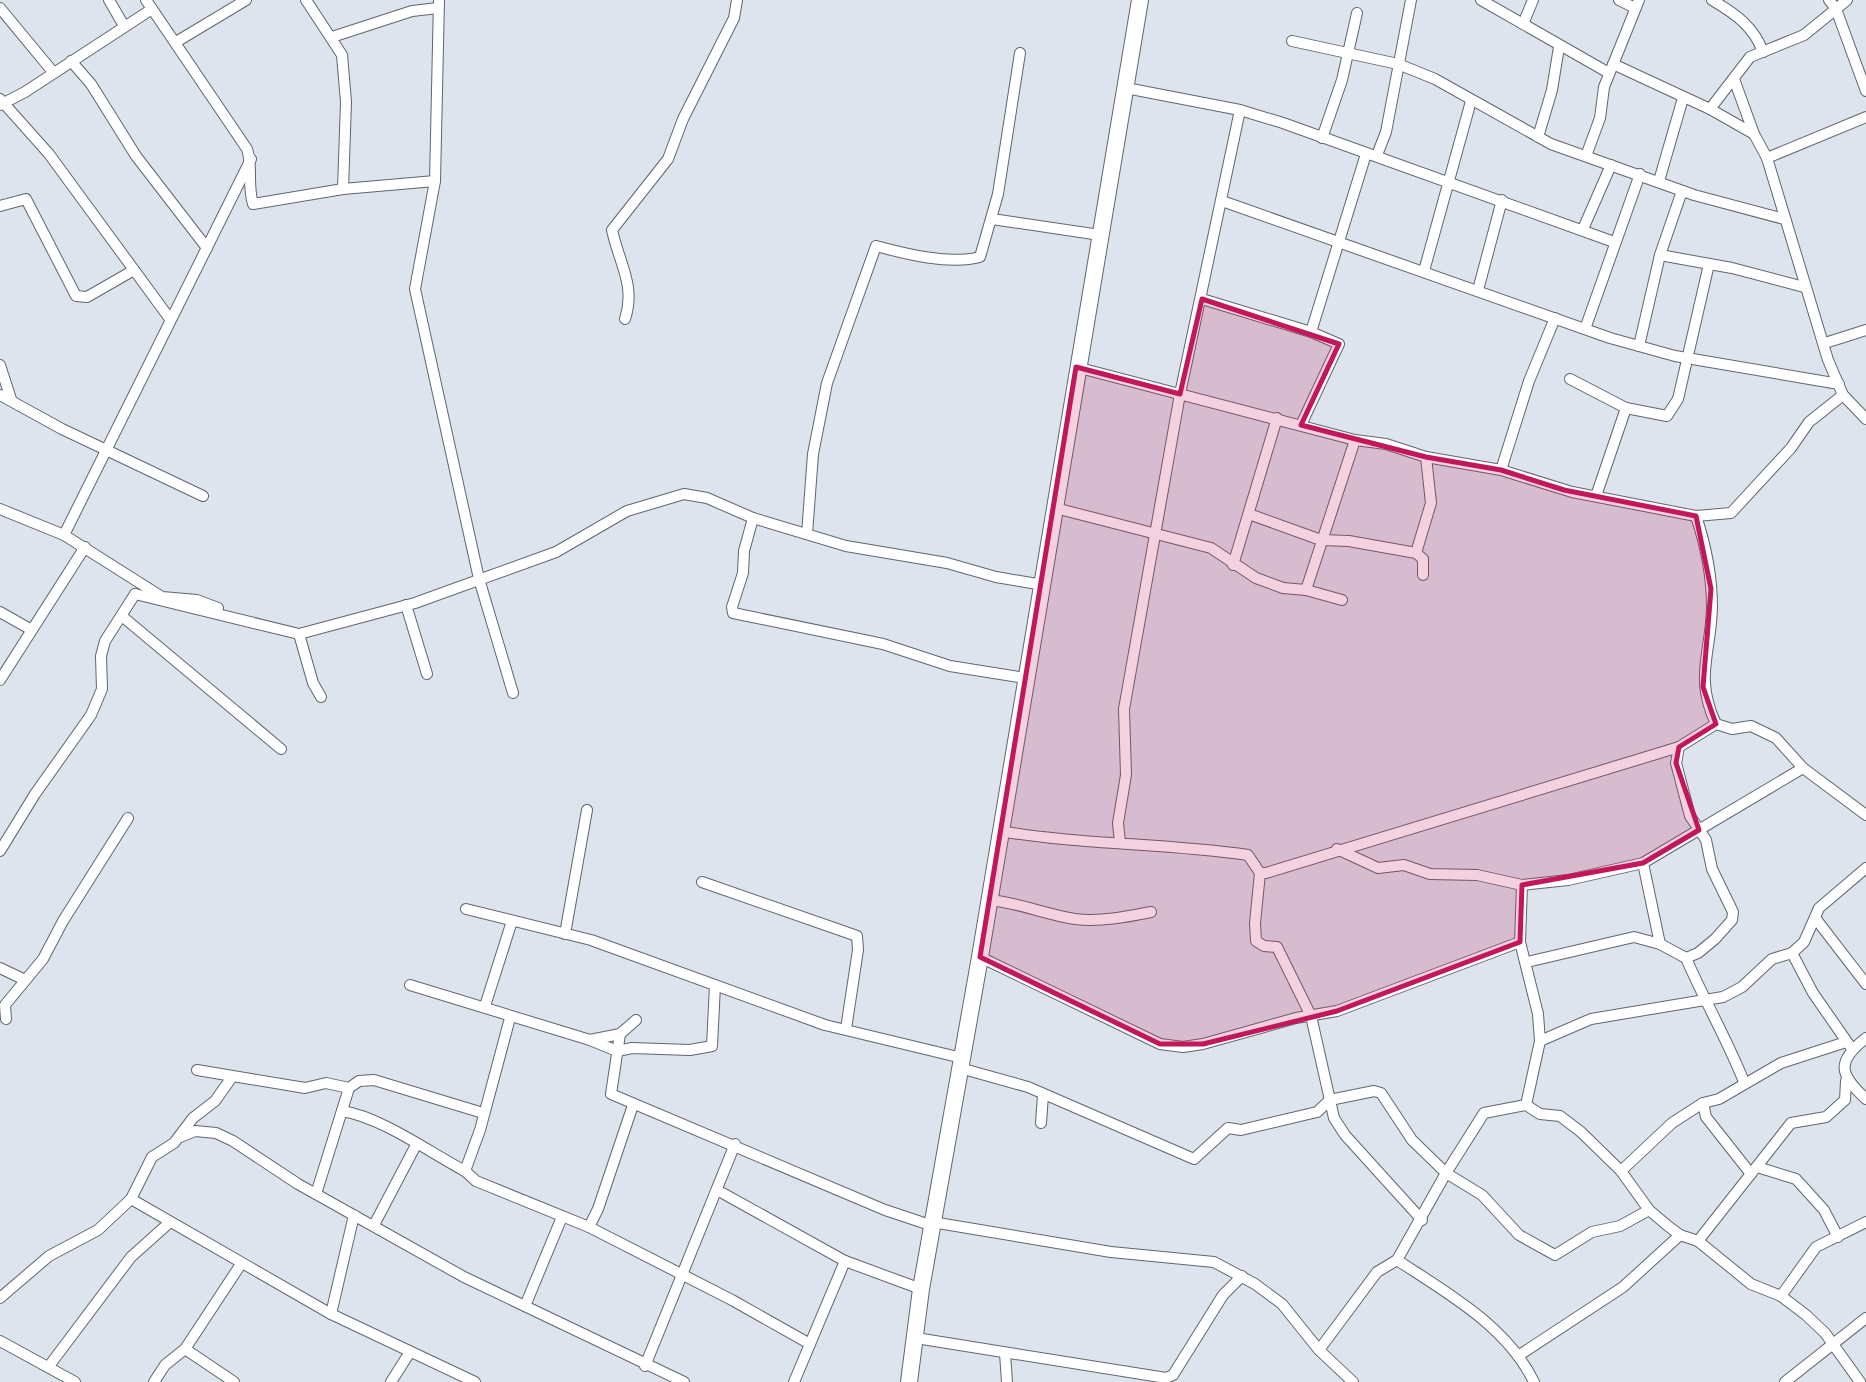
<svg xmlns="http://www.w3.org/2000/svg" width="1866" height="1382" font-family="Figtree,sans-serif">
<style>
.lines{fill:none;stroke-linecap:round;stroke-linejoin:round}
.street-casing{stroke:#60666d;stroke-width:12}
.secondary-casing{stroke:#60666d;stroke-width:18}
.street{stroke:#fff;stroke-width:10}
.secondary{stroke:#fff;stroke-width:16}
.marked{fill:#c2185b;fill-opacity:0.2;stroke:#c2185b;stroke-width:5;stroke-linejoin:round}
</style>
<rect width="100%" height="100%" fill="#dde4ed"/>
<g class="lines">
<!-- street casing -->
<g class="street-casing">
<g id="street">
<polyline points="109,0 124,26"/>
<path d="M 146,0 L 247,149 C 253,166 247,185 253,204 L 343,189 L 435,181"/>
<polyline points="306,0 342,55 346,102 343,189"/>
<polyline points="439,0 435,181 415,289 479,579 513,693"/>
<polyline points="1481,0 1609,73"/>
<polyline points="1619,0 1635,8"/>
<path d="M 1712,0 C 1736,14 1754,27 1763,52"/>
<polyline points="1829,0 1836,9 1866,91"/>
<polyline points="0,8 53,72"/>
<polyline points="1523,24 1533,0"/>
<polyline points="332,37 412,11 438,8"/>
<polyline points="1292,41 1398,64 1435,79 1551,144 1694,195 1784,219"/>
<polyline points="176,42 246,0"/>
<polyline points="71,61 91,84 136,156 207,248"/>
<polyline points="1613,64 1710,109 1754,134"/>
<polyline points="1734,79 1754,134 1767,158 1828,360 1843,395 1866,419"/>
<polyline points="1126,88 1240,110 1283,123 1614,242"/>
<polyline points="0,99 49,154 170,319"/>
<polyline points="0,105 25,92 152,9"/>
<polyline points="1710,109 1750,57 1804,35 1847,0"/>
<polyline points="1538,137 1552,90 1559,47"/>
<polyline points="1322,138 1342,80 1357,13"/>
<polyline points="1377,155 1386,132 1411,0"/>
<polyline points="1586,156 1600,118 1604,87 1639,0"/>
<polyline points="1767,158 1866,117"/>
<polyline points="1659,181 1683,98"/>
<polyline points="1222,201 1610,338 1675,356 1839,384"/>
<polyline points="0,206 26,199 76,296 87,297 134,270"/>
<polyline points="992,219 1100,235"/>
<polyline points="1583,229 1611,165"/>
<polyline points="1660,255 1732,268 1804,287"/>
<polyline points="1424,271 1471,101"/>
<polyline points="1478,290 1502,200"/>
<polyline points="1202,299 1311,332 1339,344 1301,425"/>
<path d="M 625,319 C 636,285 619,263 612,230 L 668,159 L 683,119 L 734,18 L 737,0"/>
<polyline points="1585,329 1640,174"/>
<polyline points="1311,332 1366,154"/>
<polyline points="1825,343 1866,330"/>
<polyline points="1639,346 1660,255 1682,191"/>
<polyline points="0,365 11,399"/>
<polyline points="1076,367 1355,440 1386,444 1426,457 1501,470 1572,492 1696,516 1731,513 1791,448 1809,422 1843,395"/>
<polyline points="1570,379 1626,408 1667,416 1678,399 1709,264"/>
<polyline points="0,395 62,429 203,496"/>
<polyline points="1501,470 1529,381 1555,318"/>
<polyline points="1596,496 1626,408"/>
<polyline points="1055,508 1211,548 1256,578 1283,588 1306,590 1342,600"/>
<polyline points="0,509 64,535 162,597 197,600 218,608"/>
<polyline points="1249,514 1321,540 1349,541 1416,553 1423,559 1423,575"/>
<path d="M 1696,516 C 1706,546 1712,576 1712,607 C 1711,654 1694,677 1716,724 L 1732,729 L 1751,726 L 1776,738 L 1803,768 L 1866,815"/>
<polyline points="753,518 744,551 743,573 732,607 733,613 883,644 950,666 1025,678"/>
<path d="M 807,534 L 813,454 L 827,383 L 876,246 C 906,254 949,265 980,257 L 998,194 L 1020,53"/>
<polyline points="64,535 251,159"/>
<polyline points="1416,553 1431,503 1426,457"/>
<polyline points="1233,565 1277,418"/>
<polyline points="1306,590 1355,440"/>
<polyline points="135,594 299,634 415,603 556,552 627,511 684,494 707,498 753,518 846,546 947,563 996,577 1043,585"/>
<polyline points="406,605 427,674"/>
<polyline points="0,612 30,629"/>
<polyline points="123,617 281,749"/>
<polyline points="299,634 313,683 321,697"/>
<polyline points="0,680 85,547"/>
<path d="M 1000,831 C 1081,845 1165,843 1248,855 L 1260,873 L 1266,873 L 1679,747 L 1716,724"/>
<polyline points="1120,842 1118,823 1126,775 1124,709 1180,394 1240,110"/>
<polyline points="1337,849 1378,868 1404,865 1430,874 1477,875 1522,885 1568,880 1643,863 1803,768"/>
<polyline points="0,851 35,794 91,715 102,689 101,656 105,641 135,594"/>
<polyline points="1643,863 1660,944"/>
<polyline points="1260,873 1255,923 1256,941 1264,946 1277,947 1311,1016 1334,1118 1345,1135 1422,1220"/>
<polyline points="702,882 857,936 858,950 846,1029"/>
<polyline points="1522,885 1520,942 1538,1014 1540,1041 1526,1105 1540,1114 1560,1116 1581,1132 1621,1171 1649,1210 1668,1226 1680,1235 1698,1241 1751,1284 1781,1296 1806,1315 1825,1333 1860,1382"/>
<path d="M 990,900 C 1020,903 1047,915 1075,919 C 1100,922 1126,917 1151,912"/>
<polyline points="466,909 591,940 825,1025 962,1058"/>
<polyline points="1816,919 1866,984"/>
<polyline points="565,934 587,810"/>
<polyline points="1792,953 1813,993 1852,1049"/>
<polyline points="980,957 1160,1044 1183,1047 1203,1044 1296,1018 1337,1011 1520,942"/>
<path d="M 1686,958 C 1704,1000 1727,1039 1744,1082"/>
<polyline points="1527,962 1634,937 1660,944 1686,958 1698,953 1715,939 1732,920 1733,912 1712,869 1706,840 1690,816 1676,763 1679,747"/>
<polyline points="0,968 25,980"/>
<polyline points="410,985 590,1040 617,1051 632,1048 690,1050 712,1046 715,985"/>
<polyline points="485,1006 512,921"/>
<polyline points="6,1019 5,1005 43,959 63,921 128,818"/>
<polyline points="620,1034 611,1094 885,1210 933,1226"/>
<path d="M 1866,1038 C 1835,1062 1840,1075 1866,1099"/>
<polyline points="590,1040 620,1034 636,1020"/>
<polyline points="1540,1041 1591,1019 1723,997 1742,987 1772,959 1792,953 1804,942 1819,908 1866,868"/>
<polyline points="960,1068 1028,1087 1194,1159 1228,1128 1241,1130 1317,1112 1330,1100 1374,1091 1381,1093 1412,1140 1446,1173 1482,1195 1519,1235 1555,1255 1592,1232 1620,1226 1649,1210"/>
<polyline points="197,1070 305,1088 326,1083 349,1088 359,1081 374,1080 483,1113"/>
<polyline points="1703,1103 1706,1117 1751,1174"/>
<path d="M 342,1111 C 381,1117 429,1152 465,1171 L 476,1181 L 589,1227 L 732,1300 L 810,1344"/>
<polyline points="1041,1123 1043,1095"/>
<polyline points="180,1137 195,1131 216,1133 233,1141 298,1184 464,1277 684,1382"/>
<polyline points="1757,1167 1796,1179 1824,1210 1838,1237"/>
<polyline points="465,1171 480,1130 510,1018"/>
<polyline points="1621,1171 1672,1123 1703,1103 1719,1099 1781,1063 1846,1042"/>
<polyline points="717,1190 845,1261 921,1289"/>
<polyline points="316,1194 349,1088"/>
<polyline points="131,1199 331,1314 475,1382"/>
<polyline points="932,1222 1111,1252 1214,1262 1255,1284 1282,1304 1319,1350 1353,1382"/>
<polyline points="374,1225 416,1145"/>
<polyline points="589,1227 598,1209 633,1105"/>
<polyline points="1698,1241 1791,1123 1826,1117 1845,1100 1846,1081"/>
<path d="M 1397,1260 C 1447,1293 1507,1326 1534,1382"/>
<polyline points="1781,1296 1816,1247 1866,1222"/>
<polyline points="0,1298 49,1256 98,1230 131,1199 152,1157 174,1143 193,1118 215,1101 232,1077"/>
<polyline points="525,1306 562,1217"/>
<polyline points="331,1314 354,1215"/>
<polyline points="916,1338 1166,1378 1173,1375 1223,1295 1242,1276"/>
<polyline points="0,1341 75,1382"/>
<polyline points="185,1349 234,1382"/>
<polyline points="1319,1350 1377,1272 1397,1260 1446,1173 1484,1113 1526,1105"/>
<polyline points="1005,1353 1007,1382"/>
<polyline points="1518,1356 1623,1287 1680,1235"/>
<polyline points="49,1366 131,1257 169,1223"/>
<polyline points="645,1366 735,1144"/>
<polyline points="154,1382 165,1365 185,1349 241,1264"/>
<polyline points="391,1382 410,1352"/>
<polyline points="794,1382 845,1261"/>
<polyline points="1785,1382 1866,1318"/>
</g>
</g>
<!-- secondary casing -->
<g class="secondary-casing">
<polyline id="secondary" points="909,1382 921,1289 980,957 1140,0"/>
</g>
<!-- street -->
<use href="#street" class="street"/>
<!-- secondary -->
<use href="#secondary" class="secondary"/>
</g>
<!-- marked area -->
<path class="marked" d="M 1202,299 L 1339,344 L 1301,425 L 1426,457 L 1501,470 L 1564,490 L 1696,516 L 1711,589 L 1703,687 L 1716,724 L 1679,747 L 1676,763 L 1699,830 L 1643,863 L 1522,885 L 1520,942 L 1337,1011 L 1203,1044 L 1160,1044 L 980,957 L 1076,367 L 1180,394 Z"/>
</svg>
